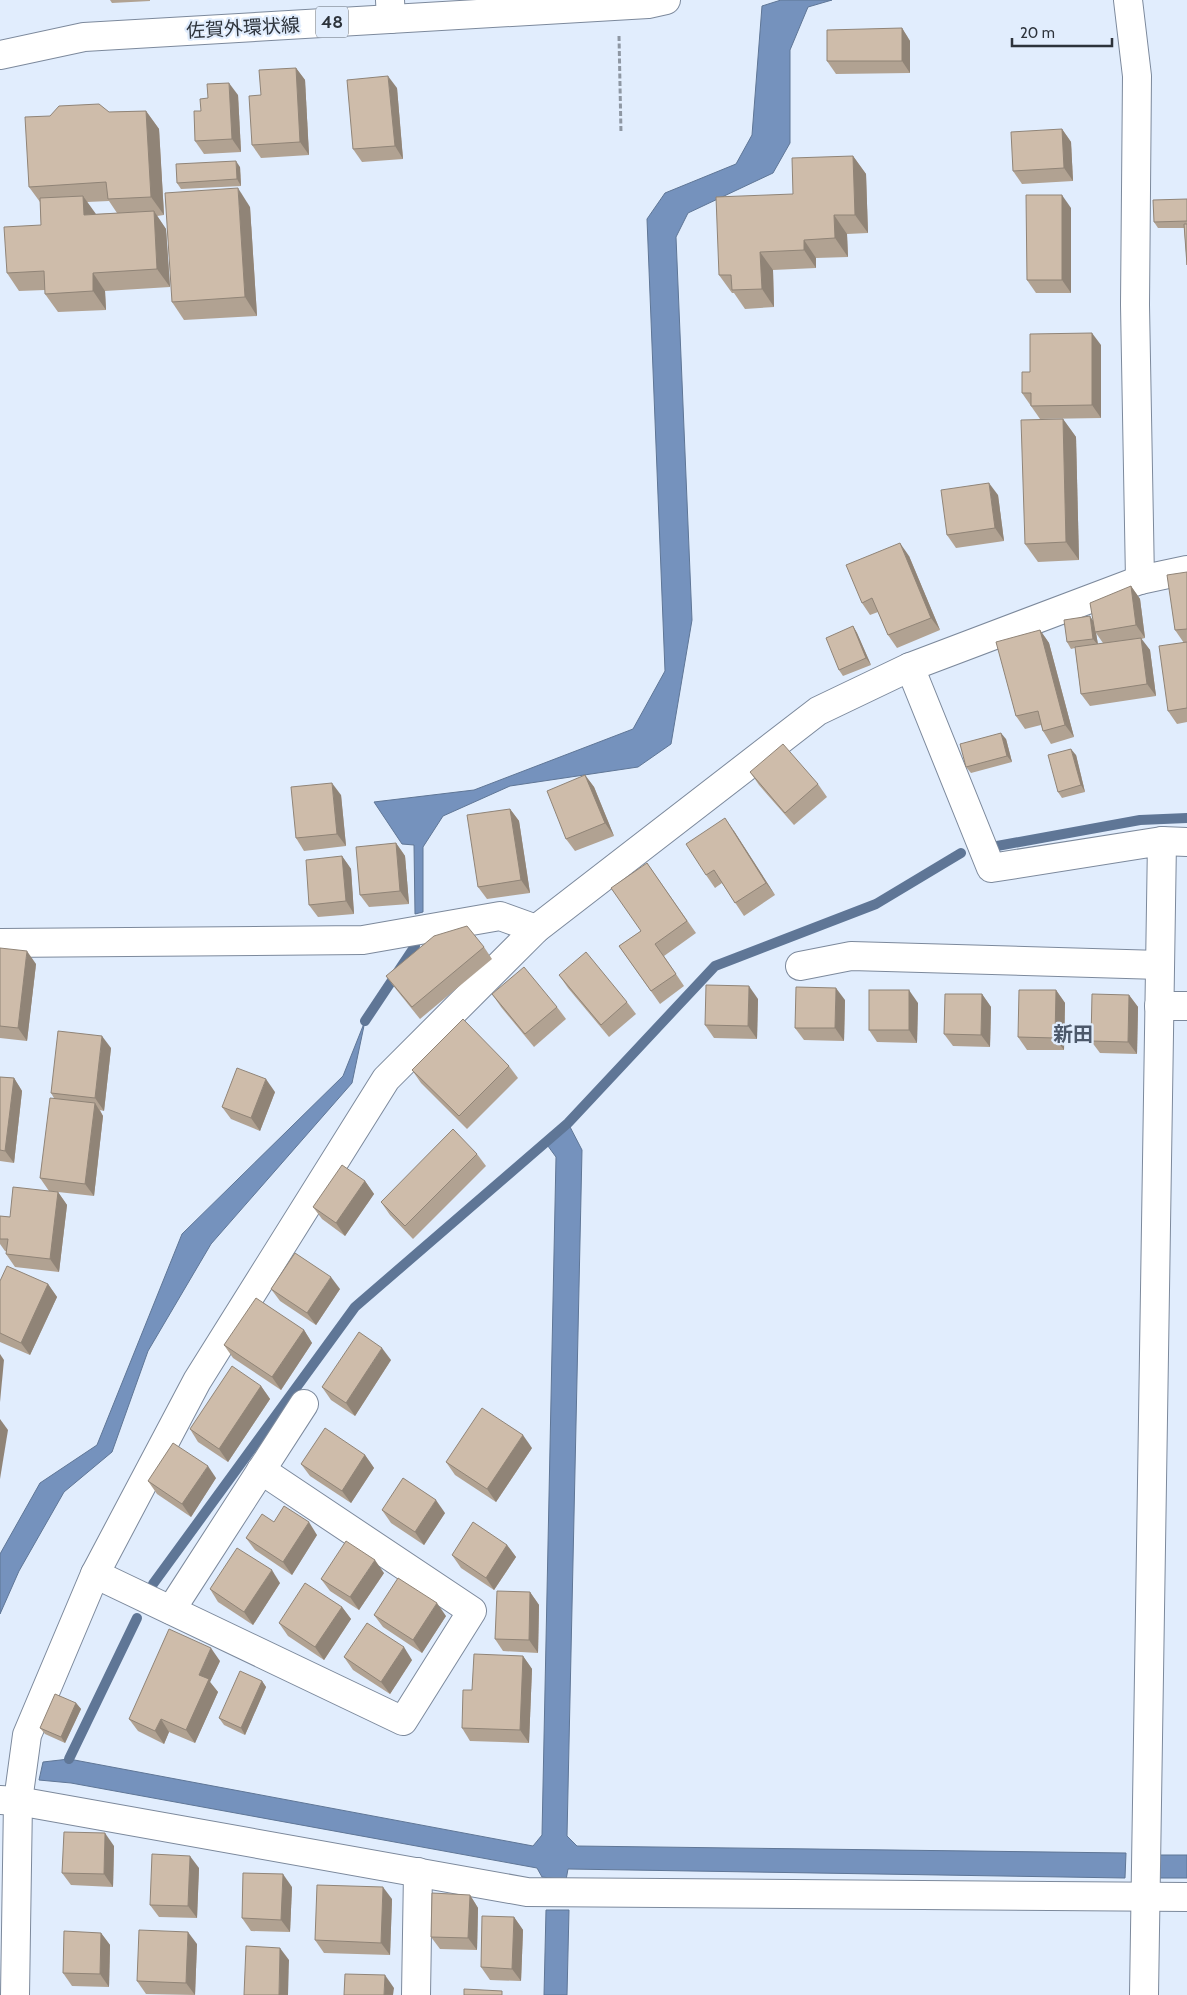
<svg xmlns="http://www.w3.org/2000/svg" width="1187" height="1995" font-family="Cabin,'Noto Sans JP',sans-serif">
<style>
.water{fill:#7592bd;stroke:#5f7696}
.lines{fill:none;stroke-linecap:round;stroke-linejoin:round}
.stream{stroke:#5f7696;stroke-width:10}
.minor-casing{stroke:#7c899c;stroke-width:30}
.major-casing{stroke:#7c899c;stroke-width:30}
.path{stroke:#8e97a3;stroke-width:3;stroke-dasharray:5 2.5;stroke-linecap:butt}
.minor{stroke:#fff;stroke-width:28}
.major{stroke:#fff;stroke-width:28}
.wall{fill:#b1a292;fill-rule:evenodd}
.shaded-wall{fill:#908477}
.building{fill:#cebcaa;stroke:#908477}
.labels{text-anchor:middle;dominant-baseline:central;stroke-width:4.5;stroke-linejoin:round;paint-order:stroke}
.shield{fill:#e1edfd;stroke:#636b75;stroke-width:1}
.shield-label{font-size:18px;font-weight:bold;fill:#2d333b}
.street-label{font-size:19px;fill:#2d333b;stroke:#e1edfd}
.neighbourhood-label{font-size:20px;font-weight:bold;fill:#4c586a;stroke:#e1edfd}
</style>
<rect width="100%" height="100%" fill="#e1edfd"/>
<!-- water -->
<g class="water">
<polygon points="781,0 832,0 808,7 790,50 790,143 773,173 688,213 676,237 692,620 671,744 638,767 510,786 443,816 423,847 423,912 415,914 414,845 402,844 374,802 474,790 633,729 665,671 647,219 665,193 736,164 752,135 762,6"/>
<polygon points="365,1021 352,1083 211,1244 148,1351 112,1452 64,1492 19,1571 0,1614 0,1554 40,1483 97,1445 182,1234 343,1076"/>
<polygon points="568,1123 582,1150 567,1836 577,1846 1126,1853 1125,1878 568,1869 566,1880 542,1877 537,1868 71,1783 39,1780 43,1762 69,1759 533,1846 542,1835 556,1157 545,1142"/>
<polygon points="1157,1855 1187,1855 1187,1878 1158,1878"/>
<polygon points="546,1910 569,1910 567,1995 544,1995"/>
</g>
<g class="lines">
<!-- stream -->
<g class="stream">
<polyline points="997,846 1140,820 1187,818"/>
<polyline points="365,1021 415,946"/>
<polyline points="153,1584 355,1307 568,1123 715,966 876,904 961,853"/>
<polyline points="69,1759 137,1618"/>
</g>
<!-- minor casing -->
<g class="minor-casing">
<g id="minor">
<polyline points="390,0 391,19"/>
<polyline points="1128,0 1137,76 1135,305 1140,580"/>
<polyline points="910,667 991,868 1162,841 1144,1995"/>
<polyline points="1162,841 1187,842"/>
<polyline points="0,943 363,940 500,916 536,929"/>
<polyline points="800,966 851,956 1160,965"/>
<polyline points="1159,1006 1187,1006"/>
<polyline points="95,1574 403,1721 472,1611 261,1470"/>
<polyline points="171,1610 304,1404"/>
<polyline points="0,1800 18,1801 527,1892 1187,1897"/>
<polyline points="15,1995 18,1801 27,1735 95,1574 197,1381 386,1079 536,929 818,711 910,667 1140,580 1187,570"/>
<polyline points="416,1995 418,1872"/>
</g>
</g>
<!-- major casing -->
<g class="major-casing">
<polyline id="major" points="0,55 84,37 648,4 666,0"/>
</g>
<!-- path -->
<polyline class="path" points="619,36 621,133"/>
<!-- minor -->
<use href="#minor" class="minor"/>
<!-- major -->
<use href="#major" class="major"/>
</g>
<!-- wall -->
<g class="wall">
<polygon points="110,0 150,0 150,1 112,3"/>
<polygon points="902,28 910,41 910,73 836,74 827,61"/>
<polygon points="296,68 305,80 309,155 261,158 252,145 261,95"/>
<polygon points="397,88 403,159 362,162 353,149"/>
<polygon points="238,95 241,152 204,154 195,141 201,111 208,98"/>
<path d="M 146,111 L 159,129 L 164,215 L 157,216 L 166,229 L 170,287 L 105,291 L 106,310 L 58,312 L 45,294 L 45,290 L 19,291 L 7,273 L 41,225 L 40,202 L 29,187 L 109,112 ZM 109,201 L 117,213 L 95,214 L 87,202 Z"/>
<polygon points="1062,129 1071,142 1073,181 1022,184 1013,171"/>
<polygon points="853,156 866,174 868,233 847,234 848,257 816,258 816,268 773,270 774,307 745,309 734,293 732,293 719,275 793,194"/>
<polygon points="240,167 241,186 181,189 177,183"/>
<polygon points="1187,199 1187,265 1184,228 1158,228 1154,222"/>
<polygon points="250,207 257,316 184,320 172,302"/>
<polygon points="1071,208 1071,293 1036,293 1027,280"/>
<polygon points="1101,345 1101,418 1040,419 1022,393 1030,372"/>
<polygon points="1063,419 1076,437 1079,560 1038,562 1025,544"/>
<polygon points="998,495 1004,541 956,548 947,535"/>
<polygon points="909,556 940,630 897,648 888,635 878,612 870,615 862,603"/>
<polygon points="1187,572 1187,722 1177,724 1168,711 1184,643 1175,630"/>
<path d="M 1131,586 L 1140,599 L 1145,638 L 1141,639 L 1150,650 L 1156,696 L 1090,706 L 1081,694 L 1075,648 L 1071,649 L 1067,642 L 1093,621 ZM 1096,633 L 1103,643 L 1098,644 Z"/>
<polygon points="853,626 857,633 871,665 843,676 839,670"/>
<polygon points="1040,630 1049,643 1074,737 1051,744 1043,731 1041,725 1025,729 1016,716"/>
<polygon points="1006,739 1012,762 971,773 966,767"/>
<polygon points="1076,755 1085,792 1062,798 1058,792"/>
<polygon points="750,772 818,784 827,797 794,825 759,785"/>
<polygon points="585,775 594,787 614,836 575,851 566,839"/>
<polygon points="341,795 346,846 304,851 296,838"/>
<polygon points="510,809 519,821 530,893 487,899 478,887"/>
<polygon points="734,831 775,895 744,916 722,883 715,888 706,875"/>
<polygon points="396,843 405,856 409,904 369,907 360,895"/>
<polygon points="342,856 351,869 354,914 318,917 309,905"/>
<polygon points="647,863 696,933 664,956 684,986 660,1004 619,946 641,931"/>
<polygon points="484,947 492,959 420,1019 395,988 386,976"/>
<polygon points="0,948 36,964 27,1041 0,1038"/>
<polygon points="559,975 627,1002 636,1014 609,1037 568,988"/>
<polygon points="1056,990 1065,1003 1064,1050 1027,1050 1018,1037"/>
<polygon points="492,994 557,1007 566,1019 534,1047 501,1007"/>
<polygon points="982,994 991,1007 990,1047 953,1046 944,1034"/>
<polygon points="1129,995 1138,1007 1137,1054 1100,1053 1091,1041"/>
<polygon points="758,999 757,1039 714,1038 705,1025"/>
<polygon points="845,1000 844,1041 804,1040 795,1028"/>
<polygon points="918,1003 917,1043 877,1042 869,1030"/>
<polygon points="111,1048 104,1111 100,1110 103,1116 94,1196 49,1191 40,1178 54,1098 51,1093"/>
<polygon points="509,1066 518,1078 467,1129 421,1083 412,1070"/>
<polygon points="0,1077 14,1078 22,1091 14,1163 0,1161"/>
<polygon points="275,1092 260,1131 231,1119 222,1107"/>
<polygon points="477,1154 486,1166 413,1239 390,1215 381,1202"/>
<polygon points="365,1181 374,1194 345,1236 322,1219 313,1207"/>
<polygon points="58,1192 67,1205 59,1272 15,1267 6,1254 6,1251 5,1251 0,1244 0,1216 10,1217"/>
<polygon points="0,1281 48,1284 57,1297 30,1355 0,1342"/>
<polygon points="271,1289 340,1289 316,1325 280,1301"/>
<polygon points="304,1330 312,1343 281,1390 233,1358 224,1345"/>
<polygon points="391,1360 355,1416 331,1400 322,1387"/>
<polygon points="261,1386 270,1399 228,1462 198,1442 190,1429"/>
<polygon points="532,1448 496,1502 455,1475 446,1462"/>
<polygon points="365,1455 374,1468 351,1503 310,1476 301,1464"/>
<polygon points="216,1478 191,1517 157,1494 148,1481"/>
<polygon points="382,1510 445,1513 424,1545 391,1523"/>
<polygon points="274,1522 317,1535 292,1575 255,1550 246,1538"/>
<polygon points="507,1545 516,1557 494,1590 461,1568 452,1555"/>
<polygon points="384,1573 359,1610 330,1591 321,1579"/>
<polygon points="280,1583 253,1625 218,1602 210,1589"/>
<polygon points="530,1592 539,1605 538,1653 503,1651 495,1639"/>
<polygon points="342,1607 351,1619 324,1660 288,1636 279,1623"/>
<polygon points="374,1615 446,1616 422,1653 383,1627"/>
<polygon points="523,1656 532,1669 529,1743 470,1741 462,1728 472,1690"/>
<polygon points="344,1657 412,1660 390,1694 353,1670"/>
<polygon points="220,1661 210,1682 218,1692 195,1743 169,1732 164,1744 138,1731 129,1719"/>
<polygon points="262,1681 266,1687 245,1735 224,1725 219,1718"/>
<polygon points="76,1703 81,1709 65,1743 45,1734 40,1728"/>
<polygon points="114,1846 113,1887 71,1885 62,1873"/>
<polygon points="199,1868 197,1918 159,1917 150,1905"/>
<polygon points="292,1887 290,1932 251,1931 242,1918"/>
<polygon points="470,1895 478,1908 477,1950 440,1949 431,1937"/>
<polygon points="392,1899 390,1955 324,1953 315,1940"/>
<polygon points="514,1917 523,1930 521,1981 490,1980 481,1967"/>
<polygon points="101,1933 110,1945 109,1987 72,1986 63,1973"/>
<polygon points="197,1944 195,1995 146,1994 137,1981"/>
</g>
<!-- shaded-wall -->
<g class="shaded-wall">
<polygon points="902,28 910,41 910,73 902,61"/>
<polygon points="296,68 305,80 309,155 300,142"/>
<polygon points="388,76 397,88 403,159 395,146"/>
<polygon points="229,83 238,95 241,152 232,139"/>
<polygon points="146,111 159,129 164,215 151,197"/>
<polygon points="1062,129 1071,142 1073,181 1064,168"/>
<polygon points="853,156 866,174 868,233 855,215"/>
<polygon points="236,161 240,167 241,186 237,179"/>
<polygon points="238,188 250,207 257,316 245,297"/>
<polygon points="1062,195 1071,208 1071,293 1062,280"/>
<polygon points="83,196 96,214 84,215"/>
<polygon points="154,211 166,229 170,287 157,269"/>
<polygon points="834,215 847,234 848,257 835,238"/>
<polygon points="804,240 816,258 816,268 804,250"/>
<polygon points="760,252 773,270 774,307 762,289"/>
<polygon points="93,273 105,291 106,310 93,291"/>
<polygon points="1092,333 1101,345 1101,418 1092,405"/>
<polygon points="1063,419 1076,437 1079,560 1066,542"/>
<polygon points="989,483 998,495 1004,541 995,528"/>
<polygon points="900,543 909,556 940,630 931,618"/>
<polygon points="1131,586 1140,599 1145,638 1136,625"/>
<polygon points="1090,616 1094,622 1095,632 1096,633 1098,645 1093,639"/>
<polygon points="853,626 857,633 871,665 866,658"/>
<polygon points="1040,630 1049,643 1074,737 1065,725"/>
<polygon points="1141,638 1150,650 1156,696 1147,684"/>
<polygon points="1001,733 1006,739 1012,762 1007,756"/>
<polygon points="1071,749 1076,755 1085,792 1081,785"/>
<polygon points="585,775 594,787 614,836 605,823"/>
<polygon points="332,783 341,795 346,846 337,834"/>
<polygon points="510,809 519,821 530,893 521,880"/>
<polygon points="725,818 734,831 775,895 766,883"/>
<polygon points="396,843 405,856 409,904 400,891"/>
<polygon points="342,856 351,869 354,914 346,901"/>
<polygon points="27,951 36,964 27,1041 18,1028"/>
<polygon points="749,986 758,999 757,1039 748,1026"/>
<polygon points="836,988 845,1000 844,1041 835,1028"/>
<polygon points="909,990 918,1003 917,1043 909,1030"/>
<polygon points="1056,990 1065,1003 1064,1050 1055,1038"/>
<polygon points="982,994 991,1007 990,1047 981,1035"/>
<polygon points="1129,995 1138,1007 1137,1054 1128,1042"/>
<polygon points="102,1036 111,1048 104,1111 95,1098"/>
<polygon points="14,1078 22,1091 14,1163 5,1151"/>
<polygon points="266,1079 275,1092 260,1131 251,1118"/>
<polygon points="95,1103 103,1116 94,1196 85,1184"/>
<polygon points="365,1181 374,1194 345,1236 336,1223"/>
<polygon points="58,1192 67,1205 59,1272 50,1259"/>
<polygon points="331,1277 340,1289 316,1325 307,1313"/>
<polygon points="48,1284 57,1297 30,1355 21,1343"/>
<polygon points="304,1330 312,1343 281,1390 272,1377"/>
<polygon points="382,1348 391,1360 355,1416 346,1403"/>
<polygon points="0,1354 4,1360 0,1402"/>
<polygon points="261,1386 270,1399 228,1462 219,1449"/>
<polygon points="0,1419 8,1430 0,1479"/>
<polygon points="523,1435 532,1448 496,1502 487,1489"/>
<polygon points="365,1455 374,1468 351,1503 342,1491"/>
<polygon points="208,1466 216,1478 191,1517 182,1504"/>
<polygon points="436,1500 445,1513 424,1545 415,1532"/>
<polygon points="309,1522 317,1535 292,1575 283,1562"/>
<polygon points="507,1545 516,1557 494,1590 486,1578"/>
<polygon points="375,1560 384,1573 359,1610 350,1597"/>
<polygon points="272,1570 280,1583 253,1625 244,1612"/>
<polygon points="530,1592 539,1605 538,1653 529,1640"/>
<polygon points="437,1603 446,1616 422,1653 413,1640"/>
<polygon points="342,1607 351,1619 324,1660 315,1647"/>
<polygon points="404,1647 412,1660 390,1694 381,1682"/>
<polygon points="211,1648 220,1661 210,1682 218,1692 195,1743 186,1730 199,1675"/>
<polygon points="523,1656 532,1669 529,1743 520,1730"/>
<polygon points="262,1681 266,1687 245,1735 241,1728"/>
<polygon points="76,1703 81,1709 65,1743 61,1737"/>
<polygon points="161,1719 169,1732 164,1744 155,1731"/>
<polygon points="105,1833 114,1846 113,1887 104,1874"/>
<polygon points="190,1856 199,1868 197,1918 188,1906"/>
<polygon points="283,1874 292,1887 290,1932 281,1920"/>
<polygon points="383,1887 392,1899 390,1955 381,1943"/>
<polygon points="470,1895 478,1908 477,1950 468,1938"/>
<polygon points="514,1917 523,1930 521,1981 512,1969"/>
<polygon points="188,1932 197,1944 195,1995 186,1983"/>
<polygon points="101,1933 110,1945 109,1987 100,1974"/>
<polygon points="280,1948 289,1960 288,1995 279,1995"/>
<polygon points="385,1975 394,1988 393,1995 384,1995"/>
</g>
<!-- building -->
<g class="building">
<polygon points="902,28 902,61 827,61 827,30"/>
<polygon points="296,68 300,142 252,145 249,96 261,95 259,70"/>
<polygon points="388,76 395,146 353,149 347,80"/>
<polygon points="229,83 232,139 195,141 194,111 201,111 200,99 208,98 207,84"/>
<polygon points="99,104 109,112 146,111 151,197 108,199 106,182 29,187 25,117 50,116 59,106"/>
<polygon points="1062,129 1064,168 1013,171 1011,132"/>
<polygon points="853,156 855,215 834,215 835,238 804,240 804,250 760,252 762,289 732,290 731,275 719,275 716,197 793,194 792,158"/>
<polygon points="236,161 237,179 177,183 176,164"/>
<polygon points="238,188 245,297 172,302 165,193"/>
<polygon points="1026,195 1062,195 1062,280 1027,280"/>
<polygon points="83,196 84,215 154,211 157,269 93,273 93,291 45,294 44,271 7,273 4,227 41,225 40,198"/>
<polygon points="1187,199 1187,221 1154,222 1153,200"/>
<polygon points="1184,224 1187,224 1187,265"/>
<polygon points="1092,333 1092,405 1031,406 1031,393 1022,393 1022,372 1030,372 1030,334"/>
<polygon points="1063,419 1066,542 1025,544 1021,420"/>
<polygon points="989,483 995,528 947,535 941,490"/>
<polygon points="900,543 931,618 888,635 872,598 862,603 846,565"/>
<polygon points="1187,572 1187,629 1175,630 1167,575"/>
<polygon points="1131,586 1136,625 1095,632 1090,603"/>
<polygon points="1090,616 1093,639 1067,642 1064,620"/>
<polygon points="853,626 866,658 839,670 826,638"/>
<polygon points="1040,630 1065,725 1043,731 1038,711 1016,716 996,642"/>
<polygon points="1141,638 1147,684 1081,694 1075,647"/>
<polygon points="1187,642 1187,708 1168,711 1159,646"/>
<polygon points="1001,733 1007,756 966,767 960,744"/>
<polygon points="783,744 818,784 785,813 750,772"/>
<polygon points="1071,749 1081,785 1058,792 1048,755"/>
<polygon points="585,775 605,823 566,839 547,791"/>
<polygon points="332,783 337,834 296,838 291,787"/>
<polygon points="510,809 521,880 478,887 467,815"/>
<polygon points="725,818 766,883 735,903 714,870 706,875 686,844"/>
<polygon points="396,843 400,891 360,895 356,847"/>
<polygon points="342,856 346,901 309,905 306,860"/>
<polygon points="647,863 687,921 655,944 676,974 651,991 619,946 641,931 611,888"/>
<polygon points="467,926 484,947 412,1007 386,976 434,936"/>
<polygon points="0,948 27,951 18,1028 0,1026"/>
<polygon points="586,952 627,1002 601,1025 559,975"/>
<polygon points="524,967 557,1007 525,1034 492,994"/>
<polygon points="706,985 749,986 748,1026 705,1025"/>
<polygon points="796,987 836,988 835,1028 795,1028"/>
<rect x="869" y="990" width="40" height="40"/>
<polygon points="1019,990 1056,990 1055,1038 1018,1037"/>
<polygon points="945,994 982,994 981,1035 944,1034"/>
<polygon points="1092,994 1129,995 1128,1042 1091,1041"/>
<polygon points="463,1019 509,1066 459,1116 412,1070"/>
<polygon points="58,1031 102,1036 95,1098 51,1093"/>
<polygon points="237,1068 266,1079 251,1118 222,1107"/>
<polygon points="0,1077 14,1078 5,1151 0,1150"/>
<polygon points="50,1098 95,1103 85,1184 40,1178"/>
<polygon points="453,1129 477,1154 405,1226 381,1202"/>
<polygon points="342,1165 365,1181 336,1223 313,1207"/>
<polygon points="13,1187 58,1192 50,1259 6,1254 8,1239 0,1239 0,1216 10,1217"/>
<polygon points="295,1253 331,1277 307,1313 271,1289"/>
<polygon points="7,1266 48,1284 21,1343 0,1333 0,1281"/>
<polygon points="256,1298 304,1330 272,1377 224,1345"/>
<polygon points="359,1332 382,1348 346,1403 322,1387"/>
<polygon points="232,1366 261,1386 219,1449 190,1429"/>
<polygon points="482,1408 523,1435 487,1489 446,1462"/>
<polygon points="325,1428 365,1455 342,1491 301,1464"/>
<polygon points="173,1443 208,1466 182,1504 148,1481"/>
<polygon points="403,1478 436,1500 415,1532 382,1510"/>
<polygon points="284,1506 309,1522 283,1562 246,1538 262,1514 274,1522"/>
<polygon points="473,1522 507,1545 486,1578 452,1555"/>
<polygon points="346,1541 375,1560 350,1597 321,1579"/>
<polygon points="237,1548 272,1570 244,1612 210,1589"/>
<polygon points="398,1578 437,1603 413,1640 374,1615"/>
<polygon points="305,1583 342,1607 315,1647 279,1623"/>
<polygon points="497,1591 530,1592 529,1640 495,1639"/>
<polygon points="367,1623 404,1647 381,1682 344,1657"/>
<polygon points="169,1629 211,1648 199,1675 209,1679 186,1730 161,1719 155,1731 129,1719"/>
<polygon points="474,1654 523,1656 520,1730 462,1728 463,1690 472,1690"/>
<polygon points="240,1671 262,1681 241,1728 219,1718"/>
<polygon points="55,1694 76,1703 61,1737 40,1728"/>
<polygon points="64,1832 105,1833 104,1874 62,1873"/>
<polygon points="152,1854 190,1856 188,1906 150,1905"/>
<polygon points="243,1873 283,1874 281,1920 242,1918"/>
<polygon points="317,1885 383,1887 381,1943 315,1940"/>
<polygon points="432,1893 470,1895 468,1938 431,1937"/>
<polygon points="482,1916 514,1917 512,1969 481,1967"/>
<polygon points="139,1930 188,1932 186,1983 137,1981"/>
<polygon points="64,1931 101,1933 100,1974 63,1973"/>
<polygon points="246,1946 280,1948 279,1995 244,1995"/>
<polygon points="345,1974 385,1975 384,1995 344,1995"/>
<polygon points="464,1989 502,1991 502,1995 464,1995"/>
</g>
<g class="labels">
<!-- shield labels -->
<rect class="shield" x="316" y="6.5" width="32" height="31" rx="4"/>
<g class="shield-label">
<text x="332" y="22">48</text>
</g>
<!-- street labels -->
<g class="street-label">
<text transform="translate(243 28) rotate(-3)">佐賀外環状線</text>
</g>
<!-- neighbourhood labels -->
<g class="neighbourhood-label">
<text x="1073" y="1034">新田</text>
</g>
</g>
<!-- scale -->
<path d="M1012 38v8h100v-8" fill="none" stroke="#2d333b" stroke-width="2.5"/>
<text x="1020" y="38" font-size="15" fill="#2d333b" stroke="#e1edfd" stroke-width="4" paint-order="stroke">20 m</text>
</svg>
